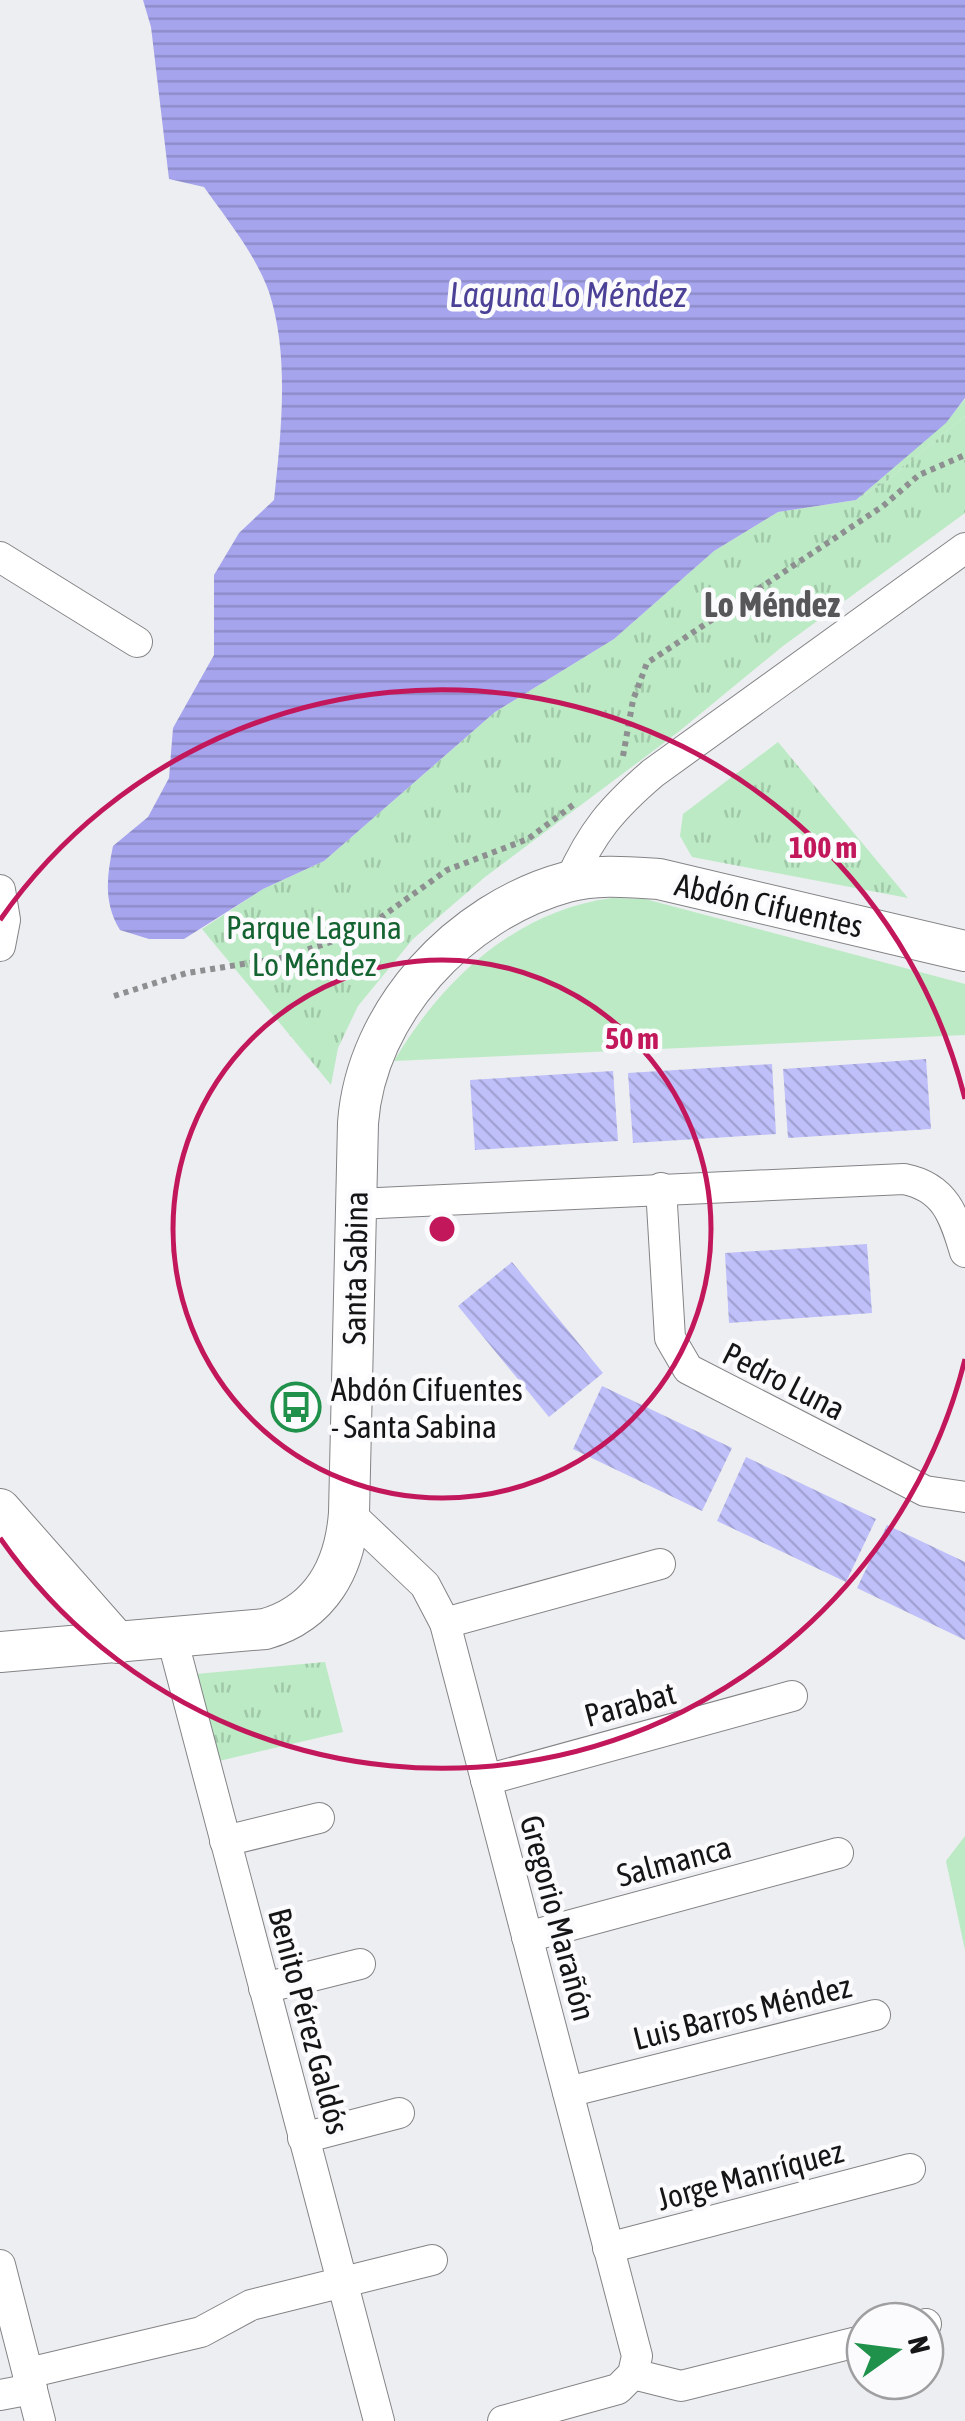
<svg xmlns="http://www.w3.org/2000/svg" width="965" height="2421" font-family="'Asap Condensed',sans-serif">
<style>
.grass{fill:#bbeac4}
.wetland{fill:url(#wetland-marsh)}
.park{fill:url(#park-tufts)}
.water{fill:url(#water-rules)}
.building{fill:url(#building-back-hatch)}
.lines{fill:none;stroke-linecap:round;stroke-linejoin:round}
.street-casing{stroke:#848487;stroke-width:32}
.secondary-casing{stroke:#848487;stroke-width:42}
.path{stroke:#8e8f91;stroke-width:6;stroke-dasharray:5 5;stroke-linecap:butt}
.street{stroke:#fff;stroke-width:30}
.secondary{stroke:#fff;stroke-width:40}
.ring{fill:none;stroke:#c2185b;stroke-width:5}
.labels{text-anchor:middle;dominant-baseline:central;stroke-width:9;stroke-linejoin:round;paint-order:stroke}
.street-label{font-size:32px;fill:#151516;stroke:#fbfbfe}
.park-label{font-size:32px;fill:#166332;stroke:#fbfbfe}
.poi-label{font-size:32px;fill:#151516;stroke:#fbfbfe;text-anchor:start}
.water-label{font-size:35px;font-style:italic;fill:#4b4196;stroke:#fbfbfe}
.neighbourhood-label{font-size:35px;font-weight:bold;fill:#57575a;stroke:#fbfbfe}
.centre{fill:#c2185b;stroke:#fbfbfe;stroke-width:5}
.ring-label{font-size:30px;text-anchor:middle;font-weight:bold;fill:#c2185b;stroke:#fbfbfe;stroke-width:9;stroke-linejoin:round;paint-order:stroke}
</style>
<defs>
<pattern id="wetland-marsh" width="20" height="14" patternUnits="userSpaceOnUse" patternTransform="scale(2.5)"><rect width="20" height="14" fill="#bbeac4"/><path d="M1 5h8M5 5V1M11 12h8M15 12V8" fill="none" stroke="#a0c8a8"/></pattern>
<pattern id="park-tufts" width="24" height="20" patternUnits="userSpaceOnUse" patternTransform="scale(2.5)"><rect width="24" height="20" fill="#bbeac4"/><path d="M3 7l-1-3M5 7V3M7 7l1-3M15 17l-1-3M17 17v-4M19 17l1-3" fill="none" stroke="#a0c8a8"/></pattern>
<pattern id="water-rules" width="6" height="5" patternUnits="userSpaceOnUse" patternTransform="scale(2.5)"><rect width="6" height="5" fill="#a6a4ed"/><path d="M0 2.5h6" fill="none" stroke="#8e8cca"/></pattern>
<pattern id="building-back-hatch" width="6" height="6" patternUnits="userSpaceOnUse" patternTransform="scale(2.5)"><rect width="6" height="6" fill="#bfbffa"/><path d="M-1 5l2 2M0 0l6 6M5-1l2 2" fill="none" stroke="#a3a3d6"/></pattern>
</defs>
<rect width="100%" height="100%" fill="#edeef1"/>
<!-- grass -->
<g class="grass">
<path d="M 612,898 L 645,899 L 965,984 L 965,1035 L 394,1061 C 442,980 515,911 612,898 Z"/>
<polygon points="965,1836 965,1950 946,1861"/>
</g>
<!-- wetland -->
<polygon class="wetland" points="965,399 965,416 887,481 856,500 945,423"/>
<!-- park -->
<g class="park">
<polygon points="965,416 965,513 783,646 677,733 485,877 413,939 358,1006 338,1048 331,1085 202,929 263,889 324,861 495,712 614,639 714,551 778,512 856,500 887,481"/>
<polygon points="778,742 908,898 692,857 680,836 683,814"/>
<polygon points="325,1662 343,1732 219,1761 196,1674"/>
</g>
<!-- water -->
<path class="water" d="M 143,0 L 965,0 L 965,398 L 946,423 L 856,500 L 778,512 L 714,551 L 614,639 L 495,712 L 324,861 L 263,889 L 184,939 L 149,939 L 120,930 C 103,902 107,876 113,846 L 148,817 L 169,778 L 173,728 L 214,655 L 214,575 L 239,533 L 274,500 C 281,434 290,356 269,292 C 256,255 226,218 204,187 L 169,179 L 151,27 Z"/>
<!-- building -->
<g class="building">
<polygon points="926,1059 931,1129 788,1138 783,1069"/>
<polygon points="772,1064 776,1134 633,1143 628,1073"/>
<polygon points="613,1071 618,1141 475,1150 470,1080"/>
<polygon points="867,1244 872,1313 729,1323 725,1253"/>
<polygon points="512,1262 603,1373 549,1417 458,1306"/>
<polygon points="602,1386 732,1448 702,1511 573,1449"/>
<polygon points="746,1457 876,1519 846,1582 717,1521"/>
<polygon points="887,1525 965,1562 965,1640 857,1588"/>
</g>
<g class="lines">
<!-- street casing -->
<g class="street-casing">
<g id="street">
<polyline points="0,557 137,642"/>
<path d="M 570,881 C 592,832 612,808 653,773 L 965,548"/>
<polyline points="0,890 5,920 0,946"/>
<polyline points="661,1188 670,1338 688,1369 925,1491 965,1497"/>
<path d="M 356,1204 L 904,1179 C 945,1187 954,1215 965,1252"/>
<polyline points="349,1513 425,1585 445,1623 637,2356 633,2374 618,2389 503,2421"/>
<polyline points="445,1623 660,1564"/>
<polyline points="172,1638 379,2421"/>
<polyline points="486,1780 792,1696"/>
<polyline points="225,1841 319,1818"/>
<polyline points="527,1937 838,1853"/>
<polyline points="264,1988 360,1964"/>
<polyline points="568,2092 875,2015"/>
<polyline points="303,2138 399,2113"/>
<polyline points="608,2248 910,2169"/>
<polyline points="0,2265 40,2421"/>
<polyline points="925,2325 926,2324"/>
<polyline points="28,2373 201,2332 251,2305 432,2260"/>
<polyline points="633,2374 681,2386 865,2340"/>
<polyline points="0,2395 32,2389"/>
</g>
</g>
<!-- secondary casing -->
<g class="secondary-casing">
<g id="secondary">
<polyline points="0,1509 118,1643"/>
<path d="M 0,1652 L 265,1629 C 321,1613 345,1567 349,1513 L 358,1123 C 366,1012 460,911 567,882 C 597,874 628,877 659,879 L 965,951"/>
</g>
</g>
<!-- path -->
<g class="path">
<polyline points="623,756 633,700 647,663 883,506 919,475 965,455"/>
<polyline points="114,996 187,973 281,958 359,933 447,870 528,839 573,805"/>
</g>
<!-- street -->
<use href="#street" class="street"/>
<!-- secondary -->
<use href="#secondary" class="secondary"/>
</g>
<!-- distance rings -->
<g class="ring">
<circle cx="442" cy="1229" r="269"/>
<path d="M965 1359A539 539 0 0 1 0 1538M0 920A539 539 0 0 1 965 1099"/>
</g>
<!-- icons -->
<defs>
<g id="bus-ring" transform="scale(2.5)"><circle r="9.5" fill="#fbfbfe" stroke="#20914a" stroke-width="1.5"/><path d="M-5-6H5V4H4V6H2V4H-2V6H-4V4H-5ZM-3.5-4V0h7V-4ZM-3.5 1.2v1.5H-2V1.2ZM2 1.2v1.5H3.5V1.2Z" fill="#20914a"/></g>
</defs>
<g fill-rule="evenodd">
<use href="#bus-ring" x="296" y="1407"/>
</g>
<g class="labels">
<!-- street labels -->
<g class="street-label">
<text transform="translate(769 905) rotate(13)">Abdón Cifuentes</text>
<text transform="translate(355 1268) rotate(-89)">Santa Sabina</text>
<text transform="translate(784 1381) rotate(27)">Pedro Luna</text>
<text transform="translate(630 1704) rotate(-15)">Parabat</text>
<text transform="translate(674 1861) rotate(-15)">Salmanca</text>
<text transform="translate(558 1918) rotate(75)">Gregorio Marañón</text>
<text transform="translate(742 2012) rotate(-14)">Luis Barros Méndez</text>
<text transform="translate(309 2021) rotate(75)">Benito Pérez Galdós</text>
<text transform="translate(750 2175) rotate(-15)">Jorge Manríquez</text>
</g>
<!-- park labels -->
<g class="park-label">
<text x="314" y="927">Parque Laguna<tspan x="314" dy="37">Lo Méndez</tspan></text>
</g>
<!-- poi labels -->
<g class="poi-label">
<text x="331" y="1389">Abdón Cifuentes<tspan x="331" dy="37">- Santa Sabina</tspan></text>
</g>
<!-- water labels -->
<g class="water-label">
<text x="568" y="294">Laguna Lo Méndez</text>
</g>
<!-- neighbourhood labels -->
<g class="neighbourhood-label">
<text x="772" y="604">Lo Méndez</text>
</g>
</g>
<circle cx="442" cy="1229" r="15" class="centre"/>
<g class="ring-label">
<text x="823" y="858">100 m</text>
<text x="632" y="1049">50 m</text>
</g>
<!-- north arrow -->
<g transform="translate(895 2351) rotate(76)"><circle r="48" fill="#fbfbfe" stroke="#9f9fa1" stroke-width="2.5"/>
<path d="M0-8L18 38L0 25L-18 38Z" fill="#20914a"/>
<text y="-15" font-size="28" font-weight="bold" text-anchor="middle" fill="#151516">N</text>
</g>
</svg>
